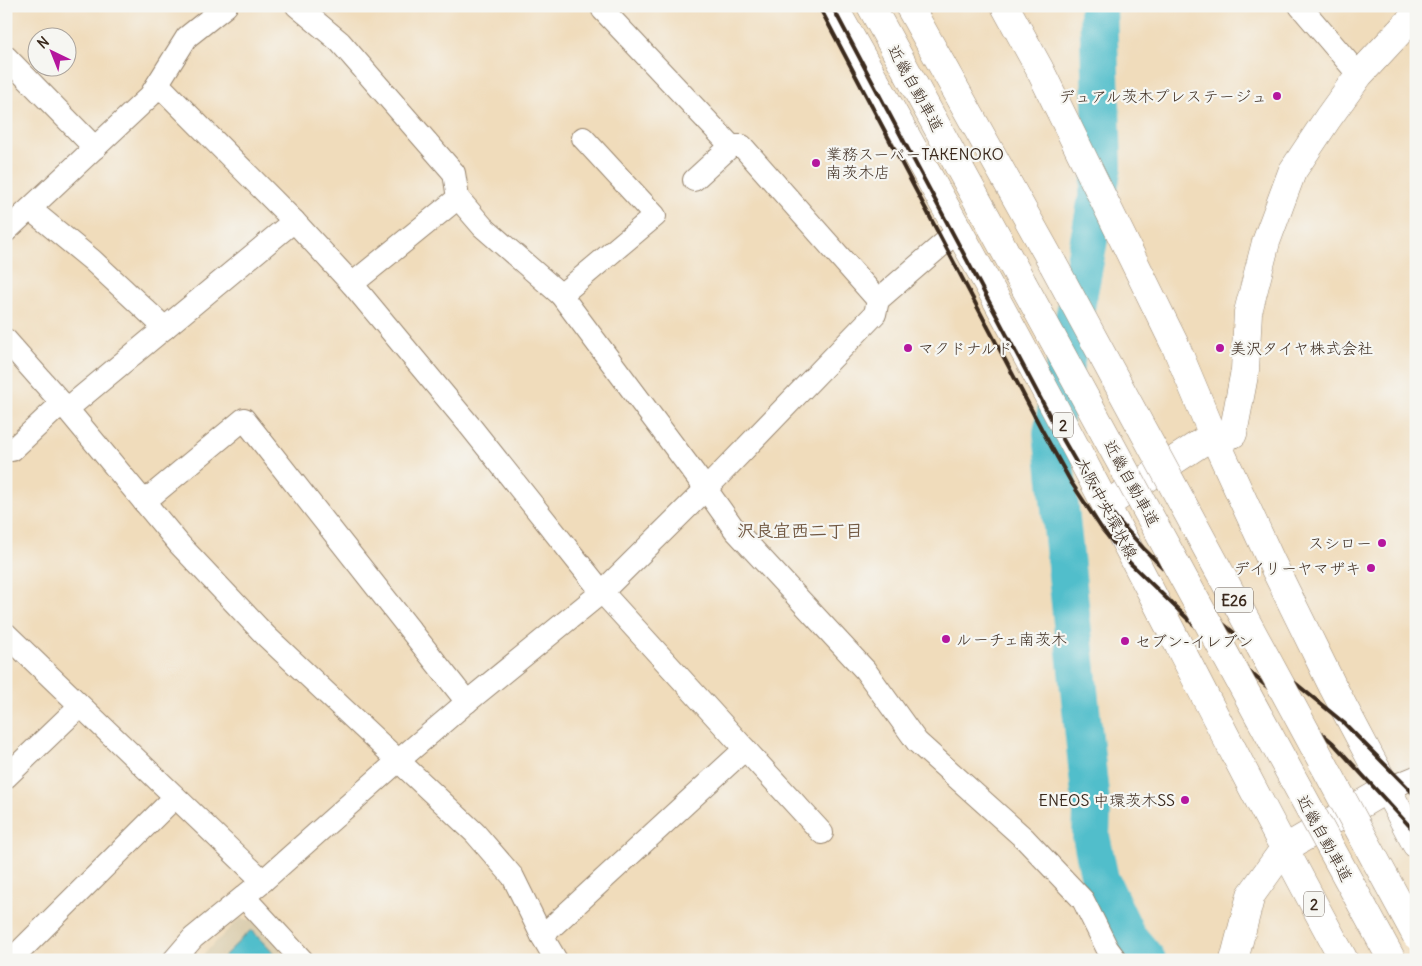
<svg xmlns="http://www.w3.org/2000/svg" width="1422" height="966" font-family="Delius,'Klee One',sans-serif">
<style>
.built{fill:#dccfb1}
.water{fill:#51becb;stroke:#467474}
.lines{fill:none;stroke-linecap:round;stroke-linejoin:round}
.river{stroke:#51becb;stroke-width:38}
.street-casing{stroke:#96836c;stroke-width:24}
.secondary-casing{stroke:#96836c;stroke-width:29}
.primary-casing{stroke:#96836c;stroke-width:29}
.highway-casing{stroke:#96836c;stroke-width:29}
.street{stroke:#fff;stroke-width:22}
.secondary{stroke:#fff;stroke-width:28}
.primary{stroke:#fff;stroke-width:28}
.highway{stroke:#fff;stroke-width:28}
.rail{stroke:#3b2a1e;stroke-width:4}
.highway-bridge-casing{stroke:#96836c;stroke-width:29;stroke-linecap:butt}
.highway-bridge{stroke:#fff;stroke-width:28}
.poi-dot{fill:#b5179e;stroke:#f6f6f2;stroke-width:2}
.labels{text-anchor:middle;dominant-baseline:central;stroke-width:4.5;stroke-linejoin:round;paint-order:stroke}
.shield{fill:#f6f6f2;stroke:#73675e;stroke-width:1}
.shield-label{font-size:15px;font-weight:bold;fill:#3b2a1e}
.street-label{font-size:16px;fill:#3b2a1e;stroke:#f6f6f2}
.poi-label{font-size:16px;fill:#3b2a1e;stroke:#f6f6f2;text-anchor:start}
.neighbourhood-label{font-size:18px;font-weight:bold;fill:#725943;stroke:#f6f6f2}
</style>
<rect width="100%" height="100%" fill="#f6f6f2"/>
<filter id="ink" filterUnits="userSpaceOnUse"><feTurbulence type="fractalNoise" baseFrequency=".02" numOctaves="2"/><feDisplacementMap in="SourceGraphic" scale="10" xChannelSelector="R" yChannelSelector="G"/><feConvolveMatrix kernelMatrix="1 2 1 2 8 2 1 2 1" color-interpolation-filters="sRGB"/></filter>
<filter id="wash" filterUnits="userSpaceOnUse"><feTurbulence type="fractalNoise" baseFrequency=".0096" numOctaves="4" result="noise"/><feDisplacementMap in="SourceGraphic" scale="20" xChannelSelector="R" yChannelSelector="G"/><feGaussianBlur stdDeviation="1.12" result="paint"/><feColorMatrix in="noise" values="0 0 0 0 0 0 0 0 0 0 0 0 0 0 0 0 0 1.4 0 .05"/><feComposite in="paint" operator="in"/></filter>
<g filter="url(#wash)">
<rect width="100%" height="100%" fill="#f0dcbb"/>
<!-- built -->
<polygon class="built" points="240,918 253,920 290,960 198,960"/>
<!-- water -->
<polygon class="water" points="251,930 280,960 220,960"/>
<g class="lines">
<!-- river -->
<polyline class="river" points="1098,6 1103,167 1052,433 1092,813 1091,836 1100,879 1127,936 1147,960"/>
</g>
</g>
<g filter="url(#ink)">
<g class="lines">
<!-- street casing -->
<g class="street-casing">
<g id="street">
<polyline points="297,6 340,42 454,173 458,198 483,227 561,295 706,489 735,530 865,670 917,742 1025,839 1083,900 1107,948 1116,960"/>
<polyline points="1300,6 1359,75"/>
<polyline points="603,10 731,146"/>
<polyline points="6,57 95,148"/>
<polyline points="158,84 294,221 352,284 470,426 602,592 745,749"/>
<polyline points="694,180 731,146 742,146 878,300"/>
<polyline points="30,209 92,260 165,328"/>
<polyline points="6,231 150,96 187,37 226,6"/>
<polyline points="352,284 458,198"/>
<polyline points="561,295 655,216 583,138"/>
<polyline points="6,340 67,409 180,545 266,636 475,833 513,877 542,936 556,960"/>
<polyline points="67,409 294,221"/>
<polyline points="6,450 12,450 62,403"/>
<polyline points="144,502 244,419 467,702"/>
<polyline points="6,634 263,881"/>
<polyline points="6,777 80,706"/>
<polyline points="1387,789 1416,777"/>
<polyline points="244,897 302,960"/>
<polyline points="542,936 745,749 822,833"/>
<polyline points="11,960 175,797"/>
<polyline points="174,960 193,938 263,881 398,761 467,702 602,592 706,489 875,314 878,300 959,230"/>
</g>
</g>
<!-- secondary casing -->
<g class="secondary-casing">
<g id="secondary">
<polyline points="1106,505 1213,435 1233,434 1245,370 1248,312 1266,242 1292,172 1328,118 1359,75 1416,14"/>
<polyline points="1234,960 1251,895 1284,849 1387,789"/>
</g>
</g>
<!-- primary casing -->
<g class="primary-casing">
<g id="primary">
<path d="M 833,6 C 927,172 1019,338 1107,507 C 1186,658 1262,810 1344,960"/>
<polyline points="1005,6 1039,68 1176,347 1213,435 1272,563 1333,687 1416,844"/>
</g>
</g>
<!-- highway casing -->
<g class="highway-casing">
<g id="highway">
<polyline points="871,6 1022,282"/>
<polyline points="909,6 1053,264"/>
</g>
</g>
<!-- street -->
<use href="#street" class="street"/>
<!-- secondary -->
<use href="#secondary" class="secondary"/>
<!-- primary -->
<use href="#primary" class="primary"/>
<!-- highway -->
<use href="#highway" class="highway"/>
<!-- rail -->
<g class="rail">
<polyline points="819,6 1042,430 1071,482 1102,529 1130,563 1192,623 1333,743 1416,833"/>
<polyline points="832,6 1053,422 1083,474 1116,518 1145,550 1206,610 1344,723 1416,796"/>
</g>
<!-- highway-bridge casing -->
<g class="highway-bridge-casing">
<g id="highway-bridge">
<polyline points="1053,264 1416,935"/>
<polyline points="1022,282 1392,960"/>
</g>
</g>
<!-- highway-bridge -->
<use href="#highway-bridge" class="highway-bridge"/>
</g>
</g>
<!-- markers -->
<g class="poi-dot">
<circle cx="1277" cy="96" r="5"/>
<circle cx="816" cy="163" r="5"/>
<circle cx="908" cy="348" r="5"/>
<circle cx="1220" cy="348" r="5"/>
<circle cx="1382" cy="543" r="5"/>
<circle cx="1371" cy="568" r="5"/>
<circle cx="946" cy="639" r="5"/>
<circle cx="1125" cy="641" r="5"/>
<circle cx="1185" cy="800" r="5"/>
</g>
<g class="labels">
<!-- shield labels -->
<g class="shield">
<rect x="1053" y="412.5" width="20" height="25" rx="4"/>
<rect x="1215" y="587.5" width="38" height="25" rx="4"/>
<rect x="1304" y="891.5" width="20" height="25" rx="4"/>
</g>
<g class="shield-label">
<text x="1063" y="425">2</text>
<text x="1234" y="600">E26</text>
<text x="1314" y="904">2</text>
</g>
<!-- street labels -->
<g class="street-label">
<text transform="translate(916 88) rotate(61)">近畿自動車道</text>
<text transform="translate(1132 483) rotate(61)">近畿自動車道</text>
<text transform="translate(1107 508) rotate(62)">大阪中央環状線</text>
<text transform="translate(1325 838) rotate(61)">近畿自動車道</text>
</g>
<!-- poi labels -->
<g class="poi-label">
<text x="1267" y="96" text-anchor="end">デュアル茨木プレステージュ</text>
<text x="826" y="154">業務スーパーTAKENOKO<tspan x="826" dy="18">南茨木店</tspan></text>
<text x="918" y="348">マクドナルド</text>
<text x="1230" y="348">美沢タイヤ株式会社</text>
<text x="1372" y="543" text-anchor="end">スシロー</text>
<text x="1361" y="568" text-anchor="end">デイリーヤマザキ</text>
<text x="956" y="639">ルーチェ南茨木</text>
<text x="1135" y="641">セブン-イレブン</text>
<text x="1175" y="800" text-anchor="end">ENEOS 中環茨木SS</text>
</g>
<!-- neighbourhood labels -->
<g class="neighbourhood-label">
<text x="800" y="530">沢良宜西二丁目</text>
</g>
</g>
<!-- margin -->
<rect width="1422" height="966" fill="none" stroke="#f6f6f2" stroke-width="25"/>
<!-- north arrow -->
<g transform="translate(52 52) rotate(317)"><circle r="24" fill="#f6f6f2" stroke="#aba49d"/>
<path d="M0-4L9 19L0 12L-9 19Z" fill="#b5179e"/>
<text y="-8" font-size="14" font-weight="bold" text-anchor="middle" fill="#3b2a1e">N</text>
</g>
</svg>
